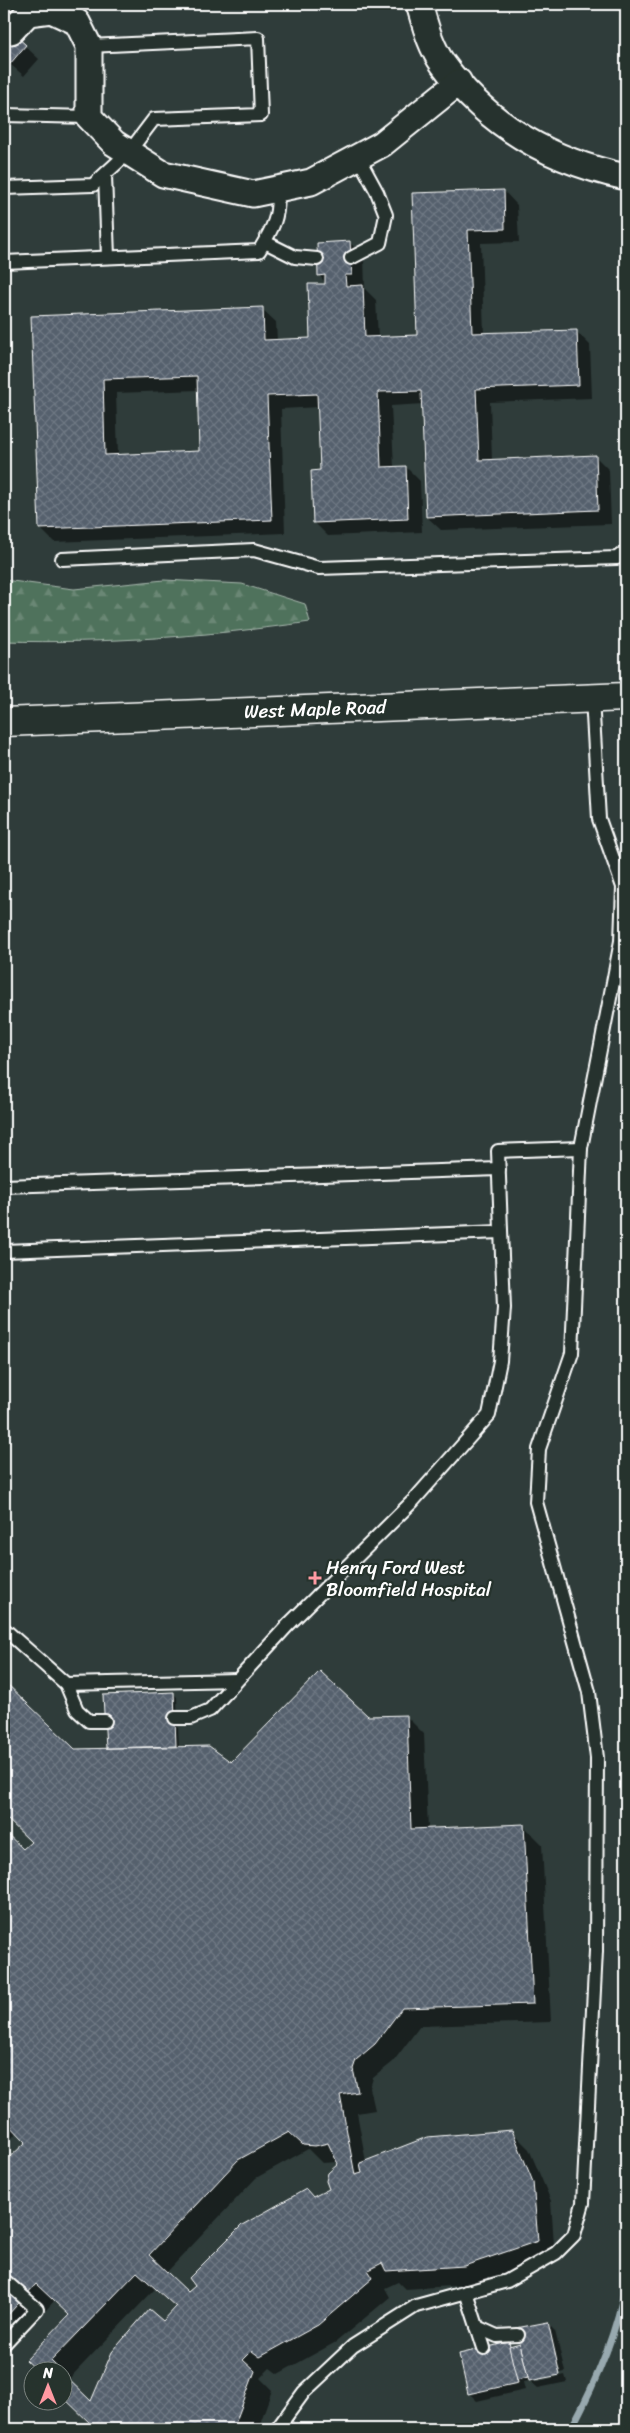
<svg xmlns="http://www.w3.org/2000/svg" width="630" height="2433" font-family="Sriracha,sans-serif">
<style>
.forest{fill:url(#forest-firs);stroke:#a8b8ae}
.shadow{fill:#0007;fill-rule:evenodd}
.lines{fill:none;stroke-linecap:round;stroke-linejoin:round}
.stream{stroke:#98a9af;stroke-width:7}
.building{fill:url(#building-cross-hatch);stroke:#fff;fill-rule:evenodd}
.service-casing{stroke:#fff;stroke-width:16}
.minor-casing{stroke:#fff;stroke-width:29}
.secondary-casing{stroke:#fff;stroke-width:31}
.service{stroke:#26332d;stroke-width:12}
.minor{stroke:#26332d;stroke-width:25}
.secondary{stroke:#26332d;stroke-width:28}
.poi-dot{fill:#ff9aa2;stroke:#26332d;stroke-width:2}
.labels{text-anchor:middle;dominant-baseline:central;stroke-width:4.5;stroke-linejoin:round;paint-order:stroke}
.street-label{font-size:19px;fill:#fff;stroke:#26332d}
.poi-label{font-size:19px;fill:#fff;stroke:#26332d;text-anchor:start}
</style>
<defs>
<pattern id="forest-firs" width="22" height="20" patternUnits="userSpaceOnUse" patternTransform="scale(1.25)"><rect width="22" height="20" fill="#50725c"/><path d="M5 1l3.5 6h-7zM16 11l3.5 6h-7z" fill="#6a8774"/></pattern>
<pattern id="building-cross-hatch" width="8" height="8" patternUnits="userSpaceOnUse" patternTransform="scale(1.25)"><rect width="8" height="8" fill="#54606d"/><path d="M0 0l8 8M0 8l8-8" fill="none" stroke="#6e7883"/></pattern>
</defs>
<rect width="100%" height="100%" fill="#2f3c3a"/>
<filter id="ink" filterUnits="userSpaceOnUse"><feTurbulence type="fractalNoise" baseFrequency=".02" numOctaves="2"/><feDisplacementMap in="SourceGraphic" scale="10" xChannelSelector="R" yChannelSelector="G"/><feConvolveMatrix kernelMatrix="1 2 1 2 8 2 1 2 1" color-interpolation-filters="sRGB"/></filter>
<g filter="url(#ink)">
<!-- forest -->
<path class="forest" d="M 4,580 L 74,589 L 164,580 L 242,584 L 305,604 L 310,622 C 209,636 106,644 4,641 Z"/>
<!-- shadow -->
<g class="shadow">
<polygon points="4,4 31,4 12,34 39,59 24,76 4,59"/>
<path d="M 504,191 L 517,205 L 519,242 L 481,243 L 484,334 L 576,331 L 590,345 L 592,398 L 490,402 L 492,460 L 595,456 L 609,470 L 611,524 L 441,530 L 427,517 L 423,404 L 391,406 L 394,467 L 406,467 L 420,481 L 422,532 L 328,536 L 314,522 L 322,472 L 319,407 L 281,409 L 285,533 L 54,542 L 41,529 L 33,318 L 262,309 L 276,322 L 277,341 L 311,340 L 327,285 L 319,275 L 350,243 L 364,256 L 365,289 L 376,300 L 378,338 L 418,336 L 413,194 ZM 199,390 L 201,453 L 118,455 L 116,393 Z"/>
<path d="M 4,1684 L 74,1750 L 108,1750 L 105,1696 L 174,1694 L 177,1697 L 179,1748 L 231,1764 L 368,1717 L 406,1716 L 424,1734 L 428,1829 L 524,1826 L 542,1844 L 551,2022 L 420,2026 L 393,2062 L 373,2078 L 370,2088 L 375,2110 L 357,2113 L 366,2162 L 511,2131 L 529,2149 L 551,2201 L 555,2259 L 483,2284 L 405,2289 L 398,2282 L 385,2288 L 390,2297 L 336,2342 L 278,2374 L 270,2368 L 260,2378 L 272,2390 L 258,2429 L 89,2429 L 93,2425 L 62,2394 L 62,2370 L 39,2370 L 28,2360 L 70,2315 L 54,2301 L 26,2333 L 4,2311 L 4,2161 L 6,2163 L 28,2142 L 18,2131 L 5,2146 L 4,2145 L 4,1832 L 23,1850 L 32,1842 L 4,1815 ZM 308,2149 L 322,2163 L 338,2162 L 330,2189 L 314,2198 L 188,2294 L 166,2273 L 256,2178 ZM 155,2289 L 177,2308 L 91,2403 L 68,2380 Z"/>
<polygon points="548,2324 555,2331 565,2372 534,2379 534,2382 565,2375 567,2382 538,2388 530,2381 523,2382 525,2390 477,2401 470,2394 461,2355 508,2344 512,2347 522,2345"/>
</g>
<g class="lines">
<!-- stream -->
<path class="stream" d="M 571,2429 C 595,2384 617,2333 626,2282"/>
</g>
<!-- building -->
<g class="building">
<polygon points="4,25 26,45 10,64 4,58"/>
<path d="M 504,190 L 505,229 L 468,230 L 472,333 L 577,330 L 579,385 L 476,389 L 479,460 L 596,455 L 598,510 L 426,517 L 421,391 L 378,392 L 381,467 L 406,466 L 408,519 L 313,523 L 311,471 L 320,470 L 317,394 L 267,396 L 272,520 L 39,529 L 31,316 L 263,307 L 264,340 L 310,338 L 308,284 L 325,284 L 325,275 L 318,276 L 317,243 L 350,241 L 352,275 L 345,275 L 346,286 L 363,285 L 365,337 L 417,335 L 412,193 ZM 197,376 L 199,451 L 105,455 L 103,379 Z"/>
<path d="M 320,1671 L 368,1716 L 407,1715 L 411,1829 L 524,1824 L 533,2004 L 402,2008 L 375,2044 L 356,2060 L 353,2069 L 358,2092 L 340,2095 L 355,2175 L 362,2173 L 360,2163 L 427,2137 L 512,2130 L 533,2182 L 538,2241 L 464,2266 L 386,2271 L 382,2263 L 368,2270 L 373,2278 L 318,2325 L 260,2357 L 252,2351 L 243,2360 L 255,2371 L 233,2429 L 87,2429 L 92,2425 L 62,2396 L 62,2373 L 91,2401 L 112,2352 L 149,2309 L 163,2321 L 176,2307 L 137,2272 L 51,2361 L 60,2370 L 37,2370 L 26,2360 L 69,2315 L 36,2284 L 7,2316 L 4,2313 L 4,2160 L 6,2161 L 26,2142 L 4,2119 L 4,1831 L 23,1849 L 31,1842 L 4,1816 L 4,1681 L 75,1749 L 209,1746 L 231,1762 ZM 289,2132 L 303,2145 L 315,2146 L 328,2143 L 338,2164 L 328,2173 L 326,2181 L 329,2189 L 313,2197 L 306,2189 L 242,2225 L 189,2278 L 195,2286 L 188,2292 L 149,2255 L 238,2160 Z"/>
<polygon points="174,1692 176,1746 106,1748 103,1695"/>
<polygon points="548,2322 560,2375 529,2381 516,2328"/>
<polygon points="509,2342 518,2383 468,2394 459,2354"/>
<polygon points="520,2344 528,2377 517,2380 509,2347"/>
</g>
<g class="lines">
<!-- service casing -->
<g class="service-casing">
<g id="service">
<polyline points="4,115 89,117"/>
<polyline points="105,175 108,257"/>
<polyline points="4,188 93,185 129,152 154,119 261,115 258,38 89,46"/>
<polyline points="265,242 295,257 317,259"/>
<polyline points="351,258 380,243 386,215 377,192 358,157"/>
<path d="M 4,262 L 259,251 C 273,228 280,216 277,189"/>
<polyline points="62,559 254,550 319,568 617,558 626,551"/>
<polyline points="4,1186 499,1169"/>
<polyline points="4,1251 501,1232"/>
<polyline points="4,1629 66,1684 77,1710 89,1721 105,1721"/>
<polyline points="66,1684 237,1680"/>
<polyline points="175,1718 191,1718 210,1710 288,1625 413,1501 489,1415 500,1361 504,1308 498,1151 581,1148"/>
<polyline points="4,2280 37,2309 4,2344"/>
<polyline points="466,2292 484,2348"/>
<polyline points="477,2327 497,2336 518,2335"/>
<polyline points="277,2429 304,2392 353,2346 416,2306 507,2281 556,2253 574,2235 583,2203 596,1951 597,1758 589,1692 536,1502 539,1449 572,1353 581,1148 621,941 623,887 599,819 592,698"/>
</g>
</g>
<!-- minor casing -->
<g class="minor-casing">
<g id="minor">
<path d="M 419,4 C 425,24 430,46 443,64 C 489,127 551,161 626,177"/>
<polyline points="11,31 28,13 51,10 77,22 89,46 89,117 114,143 163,174 253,194 311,182 382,144 459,82"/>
</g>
</g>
<!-- secondary casing -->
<g class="secondary-casing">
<polyline id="secondary" points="4,722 626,697"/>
</g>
<!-- service -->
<use href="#service" class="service"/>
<!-- minor -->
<use href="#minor" class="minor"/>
<!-- secondary -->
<use href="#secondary" class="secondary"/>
</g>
</g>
<!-- markers -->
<path class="poi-dot" d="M312.5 1570.5h5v5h5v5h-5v5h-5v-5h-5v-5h5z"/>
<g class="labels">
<!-- street labels -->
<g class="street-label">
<text transform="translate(315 709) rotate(-2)">West Maple Road</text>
</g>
<!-- poi labels -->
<g class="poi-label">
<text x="326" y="1567">Henry Ford West<tspan x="326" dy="22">Bloomfield Hospital</tspan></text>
</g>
</g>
<!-- margin -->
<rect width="630" height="2433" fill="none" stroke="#26332d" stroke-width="20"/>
<rect x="10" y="10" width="610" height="2413" fill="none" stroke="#fff" stroke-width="2" filter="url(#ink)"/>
<!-- north arrow -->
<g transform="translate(48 2386)"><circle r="24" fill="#26332d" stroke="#7d8581"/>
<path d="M0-4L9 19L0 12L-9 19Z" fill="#ff9aa2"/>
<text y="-8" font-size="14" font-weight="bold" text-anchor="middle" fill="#ffffff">N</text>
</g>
</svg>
